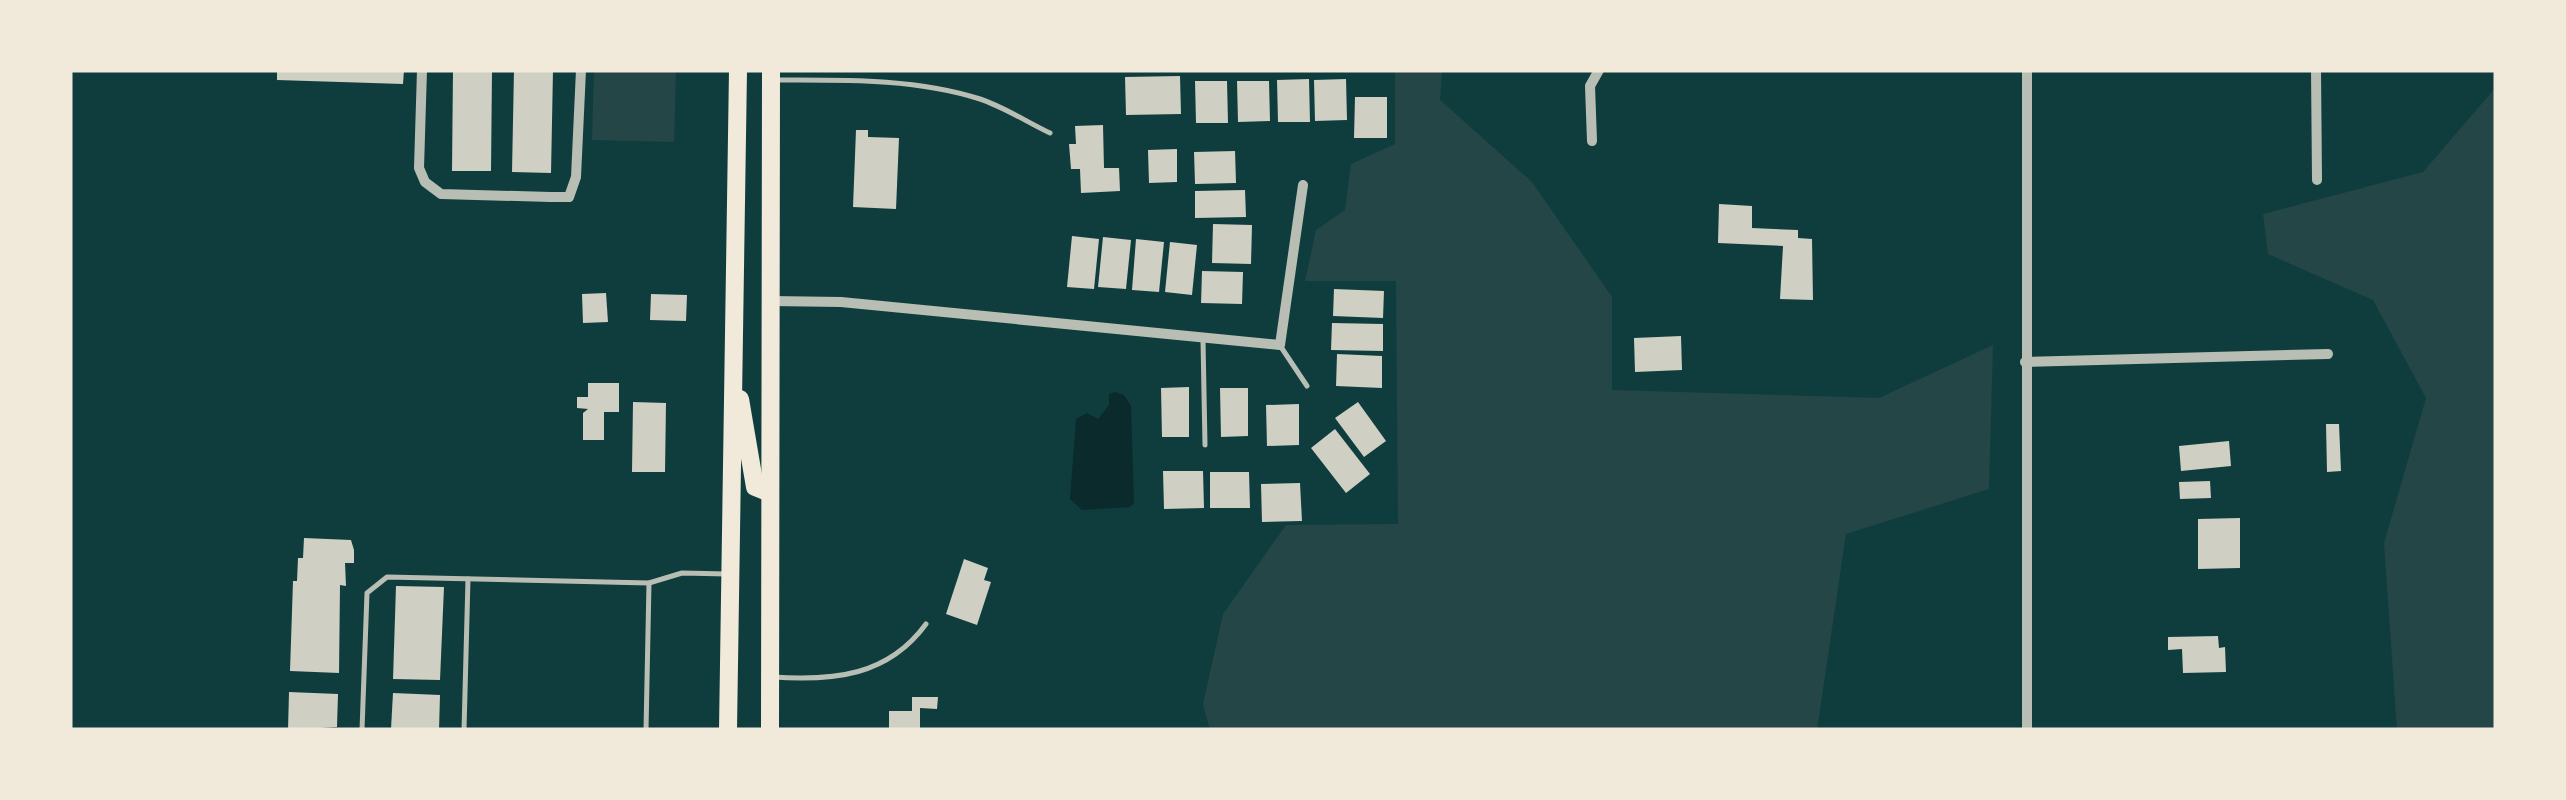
<svg xmlns="http://www.w3.org/2000/svg" width="2566" height="800" font-family="Commissioner,sans-serif">
<style>
.green{fill:#244646}
.water{fill:#0a2a2b}
.building{fill:#cfcfc3}
.lines{fill:none;stroke-linecap:round;stroke-linejoin:round}
.service{stroke:#b8beb3;stroke-width:5}
.minor{stroke:#b8beb3;stroke-width:10}
.primary{stroke:#f1e9da;stroke-width:18}
</style>
<rect width="100%" height="100%" fill="#0f3d3e"/>
<!-- green -->
<g class="green">
<polygon points="594,70 676,70 674,142 592,140"/>
<polygon points="1249,70 1442,70 1440,100 1532,182 1612,297 1612,390 1879,398 1993,345 1989,489 1846,534 1817,730 1210,730 1203,704 1223,614 1286,525 1398,524 1396,281 1305,281 1316,230 1345,210 1351,164 1395,144 1395,71"/>
<polygon points="2496,87 2496,730 2397,730 2384,543 2426,398 2373,300 2268,254 2263,214 2423,172"/>
</g>
<!-- water -->
<polygon class="water" points="1115,392 1124,395 1131,406 1134,503 1130,507 1082,510 1070,499 1076,419 1087,413 1098,419 1109,405 1109,394"/>
<!-- building -->
<g class="building">
<polygon points="277,70 404,70 403,84 277,80"/>
<polygon points="453,70 492,70 491,171 452,171"/>
<polygon points="514,70 553,70 551,173 512,172"/>
<polygon points="1180,76 1181,114 1126,115 1125,77"/>
<polygon points="1309,79 1310,122 1278,122 1277,80"/>
<polygon points="1346,79 1347,120 1315,121 1314,80"/>
<polygon points="1195,81 1227,81 1228,123 1196,123"/>
<polygon points="1237,81 1269,81 1270,121 1238,122"/>
<polygon points="1355,97 1387,97 1387,138 1354,138"/>
<polygon points="1103,125 1104,168 1119,168 1120,191 1081,193 1080,169 1071,169 1069,144 1076,144 1075,126"/>
<polygon points="856,130 868,130 868,137 899,138 896,209 853,207"/>
<polygon points="1177,149 1177,182 1149,183 1148,150"/>
<polygon points="1235,151 1236,183 1195,184 1194,152"/>
<polygon points="1245,190 1246,217 1195,218 1195,191"/>
<polygon points="1719,204 1752,206 1752,228 1798,230 1798,238 1812,239 1813,300 1780,299 1783,246 1718,243"/>
<polygon points="1213,224 1252,225 1251,264 1212,263"/>
<polygon points="1072,236 1099,239 1094,289 1067,287"/>
<polygon points="1103,237 1131,240 1126,289 1098,287"/>
<polygon points="1136,239 1164,242 1159,292 1132,290"/>
<polygon points="1170,242 1197,245 1192,295 1165,292"/>
<polygon points="1202,271 1243,272 1242,304 1201,303"/>
<polygon points="1334,289 1384,291 1383,318 1333,316"/>
<polygon points="606,293 608,322 583,323 582,294"/>
<polygon points="651,294 687,295 686,321 650,320"/>
<polygon points="1332,323 1383,324 1383,351 1331,350"/>
<polygon points="1681,336 1682,370 1635,372 1634,338"/>
<polygon points="1337,354 1382,356 1382,388 1336,386"/>
<polygon points="588,383 619,383 619,412 604,412 604,440 583,440 583,413 588,409 577,408 577,397 588,397"/>
<polygon points="1189,387 1189,437 1162,437 1161,388"/>
<polygon points="1220,388 1248,388 1248,436 1221,437"/>
<polygon points="633,402 666,403 665,472 632,472"/>
<polygon points="1358,402 1386,441 1364,457 1335,418"/>
<polygon points="1299,404 1299,445 1267,446 1266,405"/>
<polygon points="2326,424 2339,424 2341,471 2327,472"/>
<polygon points="1335,429 1370,474 1346,493 1311,448"/>
<polygon points="2229,441 2231,466 2181,471 2179,446"/>
<polygon points="1163,471 1203,471 1204,508 1164,509"/>
<polygon points="1210,472 1249,472 1250,508 1210,508"/>
<polygon points="2210,481 2211,498 2180,499 2179,482"/>
<polygon points="1300,483 1302,521 1262,522 1261,484"/>
<polygon points="2240,518 2240,568 2198,569 2198,519"/>
<polygon points="304,538 351,540 354,550 354,563 345,563 346,586 340,585 339,673 290,671 293,581 297,581 298,558 303,558"/>
<polygon points="964,559 988,568 984,580 991,582 977,625 946,614"/>
<polygon points="396,586 444,587 440,680 393,679"/>
<polygon points="2218,636 2219,648 2225,647 2226,672 2183,673 2182,649 2168,650 2168,637"/>
<polygon points="289,692 338,694 337,727 288,730"/>
<polygon points="393,693 440,695 439,730 391,729"/>
<polygon points="912,697 938,697 937,709 920,708 920,730 889,730 889,711 912,711"/>
</g>
<g class="lines">
<!-- service -->
<g class="service">
<path d="M 774,80 C 842,80 915,78 980,99 C 1004,107 1027,122 1050,133"/>
<polyline points="1203,340 1205,445"/>
<polyline points="1281,347 1307,386"/>
<path d="M 773,677 C 834,681 888,676 926,624"/>
<polyline points="362,730 367,593 387,577 649,583 682,573 727,574"/>
<polyline points="464,730 468,579"/>
<polyline points="646,730 649,583"/>
</g>
<!-- minor -->
<g class="minor">
<polyline points="422,70 419,168 425,182 441,194 551,197 569,197 576,177 581,70"/>
<polyline points="2316,70 2317,180"/>
<polyline points="1592,141 1590,86 1599,70"/>
<polyline points="771,301 841,302 1280,345 1303,185"/>
<polyline points="2025,362 2328,354"/>
<polyline points="2027,730 2027,70"/>
</g>
<!-- primary -->
<g class="primary">
<polyline points="740,399 755,487 770,493"/>
<polyline points="728,730 738,70"/>
<polyline points="770,730 771,70"/>
</g>
</g>
<!-- border -->
<rect width="2566" height="800" fill="none" stroke="#f1e9da" stroke-width="145"/>
</svg>
